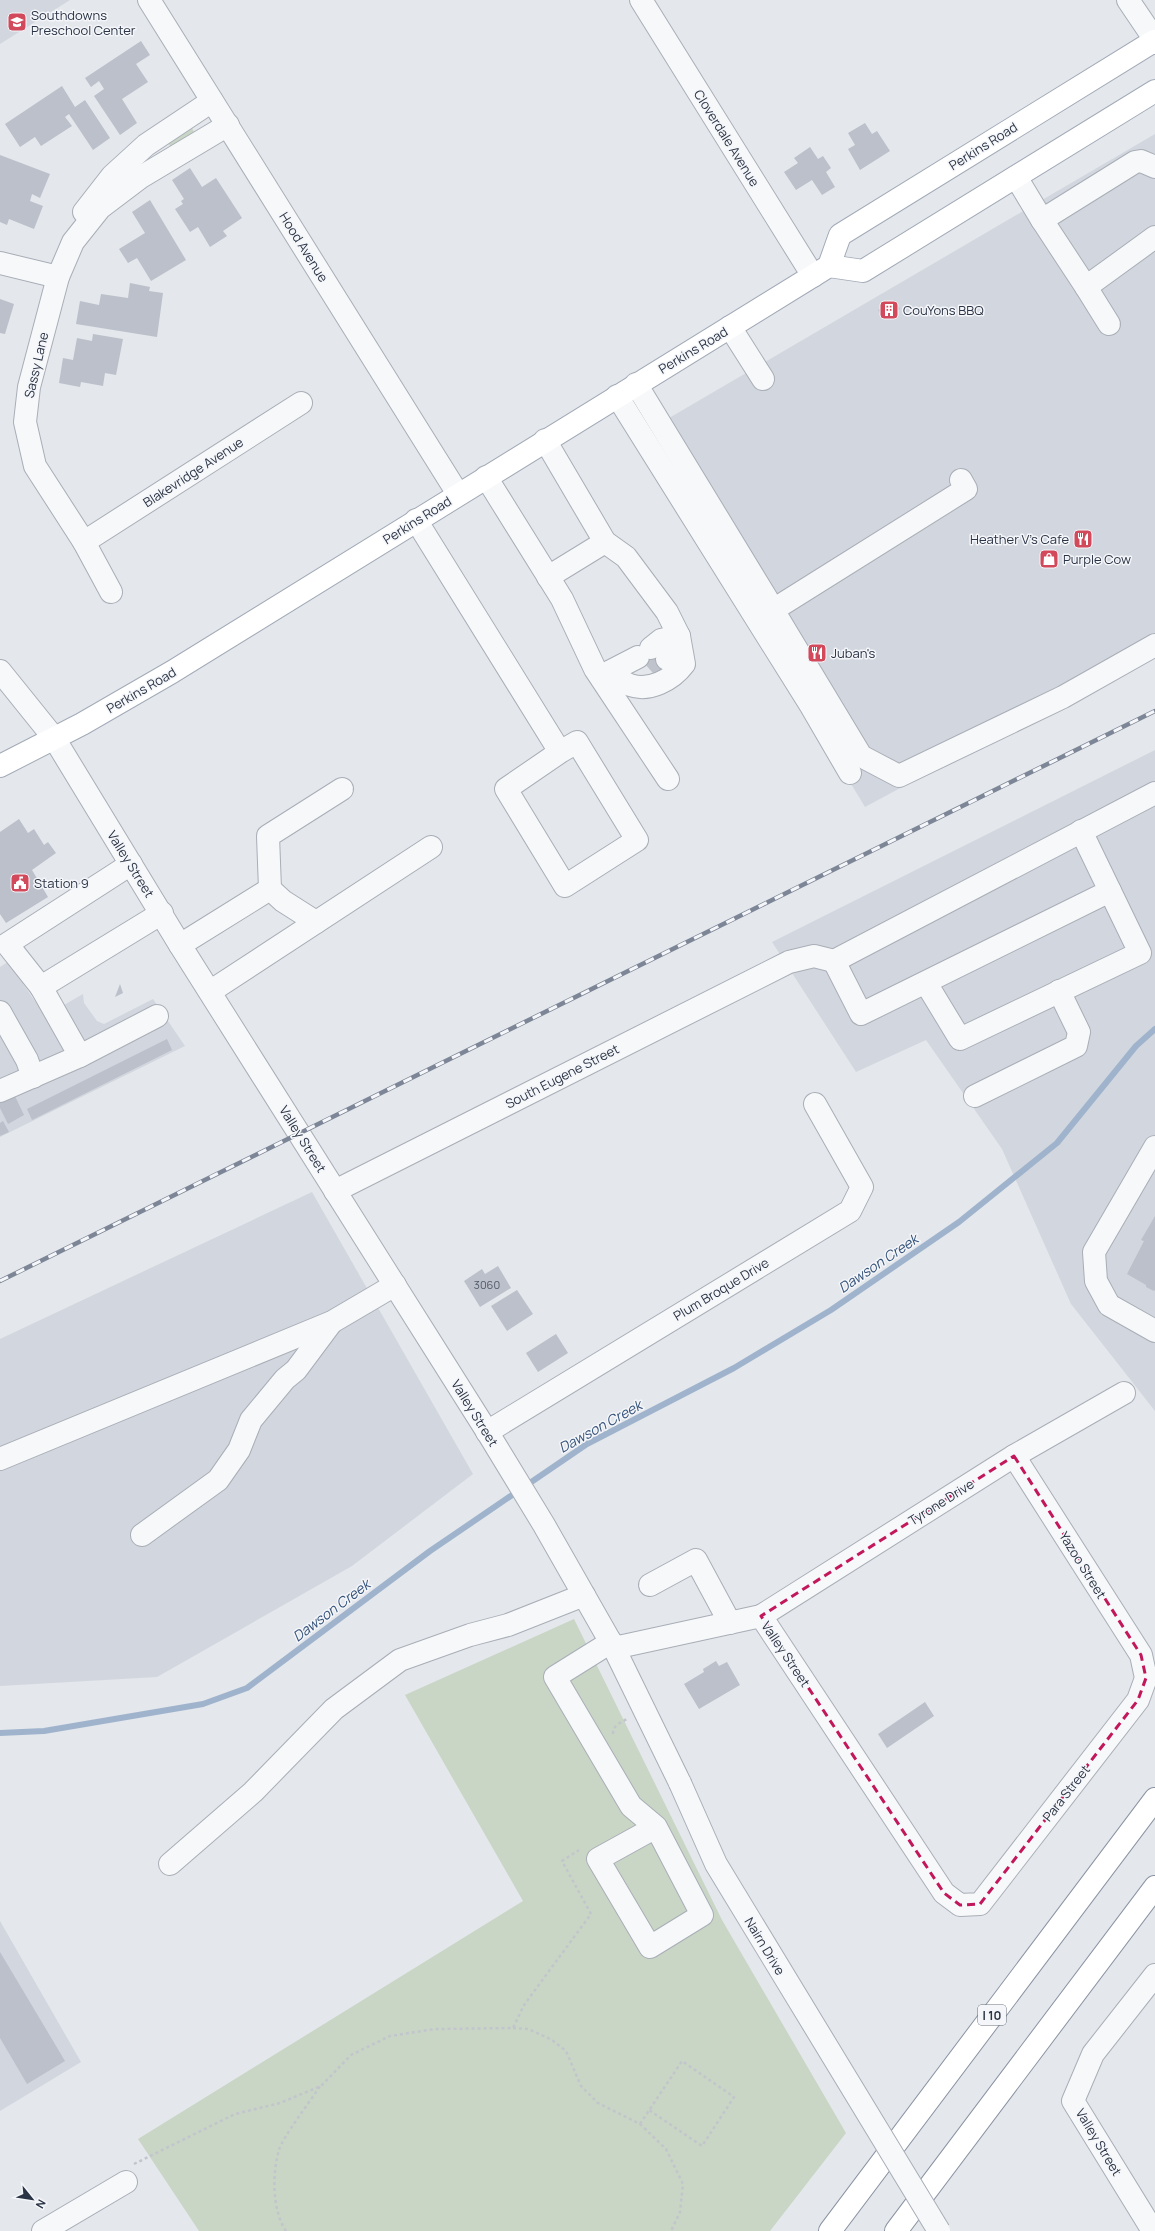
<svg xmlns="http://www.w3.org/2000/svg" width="1155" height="2231" font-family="Manrope,sans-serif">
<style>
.built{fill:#d2d6de}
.green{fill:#c9d6c5}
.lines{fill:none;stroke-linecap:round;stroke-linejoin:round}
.stream{stroke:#9fb4cc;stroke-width:6}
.building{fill:#bbc0ca}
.minor-tunnel{stroke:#bfc3cb;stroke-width:22;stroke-dasharray:22 11;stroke-linecap:butt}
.minor-casing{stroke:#a9aeb7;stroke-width:24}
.major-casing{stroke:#a3abb8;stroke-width:24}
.highway-casing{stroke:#8b94a3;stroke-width:24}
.path{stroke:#c2c5cb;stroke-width:2.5;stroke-dasharray:3 3;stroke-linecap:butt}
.minor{stroke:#f7f8fa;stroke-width:22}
.major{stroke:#fff;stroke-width:22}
.highway{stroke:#fff;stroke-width:22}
.rail-casing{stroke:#7d8696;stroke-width:4.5}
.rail{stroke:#f4f6f9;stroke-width:3;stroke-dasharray:9;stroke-linecap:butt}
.minor-bridge-casing{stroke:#a9aeb7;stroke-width:24;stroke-linecap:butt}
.minor-bridge{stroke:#f7f8fa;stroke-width:22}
.marked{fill:none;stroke:#c2185b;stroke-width:3;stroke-dasharray:8 5;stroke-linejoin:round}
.labels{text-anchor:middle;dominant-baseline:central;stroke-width:3;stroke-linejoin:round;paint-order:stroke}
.number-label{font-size:11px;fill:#4f5766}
.shield{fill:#f4f6f9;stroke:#676e7b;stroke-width:1}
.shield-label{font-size:12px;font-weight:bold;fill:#2b3445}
.poi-label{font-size:13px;fill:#2b3445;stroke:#f4f6f9;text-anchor:start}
.street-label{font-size:13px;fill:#2b3445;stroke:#f4f6f9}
.water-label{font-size:14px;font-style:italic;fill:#34527a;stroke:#f4f6f9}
</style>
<rect width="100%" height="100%" fill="#e4e7ec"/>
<!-- built -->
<g class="built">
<polygon points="0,0 70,0 0,44"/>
<polygon points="1155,134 1155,651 865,807 640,435"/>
<polygon points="1155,750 1155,1411 1071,1304 1002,1149 926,1040 856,1072 772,942"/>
<polygon points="8,962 45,1016 83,994 84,1003 97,1021 104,1024 153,999 185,1046 0,1137 0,967"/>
<polygon points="312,1192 473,1474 352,1566 157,1677 0,1686 0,1339"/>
<polygon points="0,1921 81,2062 0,2111"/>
</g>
<!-- green -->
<g class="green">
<polygon points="191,126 194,132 171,147 167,142"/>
<polygon points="574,1619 722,1920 846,2133 770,2231 199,2231 138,2139 523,1901 405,1695"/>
</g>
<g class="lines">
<!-- stream -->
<polyline class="stream" points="0,1733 44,1731 203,1704 247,1688 430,1551 587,1444 734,1368 831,1310 959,1222 1057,1143 1136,1046 1155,1029"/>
</g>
<!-- building -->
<g class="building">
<polygon points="141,41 150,55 136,64 148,82 122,99 137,123 120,135 94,96 104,89 99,81 91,87 85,78"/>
<polygon points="62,86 75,107 85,100 110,138 93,150 69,114 65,117 72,126 41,146 35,137 20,147 5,124"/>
<polygon points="865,123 872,134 877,131 890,151 860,170 848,149 855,145 848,133"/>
<polygon points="810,147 818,159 823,156 831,168 826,172 835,187 822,195 812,180 796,190 784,172 798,163 794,158"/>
<polygon points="0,155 50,174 40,198 32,194 30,201 43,206 34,229 9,219 7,225 0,222"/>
<polygon points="190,168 202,187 216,178 242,218 223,231 227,236 210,247 198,227 190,232 175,209 183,204 181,201 184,199 172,180"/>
<polygon points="150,200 186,260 151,281 137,258 128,263 119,249 145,233 132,212"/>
<polygon points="130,283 150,287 149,291 163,293 157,337 76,324 80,301 99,305 101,294 128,298"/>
<polygon points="0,299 14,304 5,334 0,333"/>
<polygon points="895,300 900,309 883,319 878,310"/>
<polygon points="93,334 123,339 116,375 105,373 103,386 81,382 80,387 59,383 63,358 73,360 77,338 92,341"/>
<polygon points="19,819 28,833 34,829 44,845 48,842 56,853 32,870 48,897 6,923 0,914 0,832"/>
<polygon points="120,984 123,993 115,997"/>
<polygon points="167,1039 172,1050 32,1120 27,1109"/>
<polygon points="13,1092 24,1115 8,1124 0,1108 0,1098"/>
<polygon points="3,1121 9,1132 0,1136 0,1123"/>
<polygon points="1155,1216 1155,1290 1154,1291 1146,1287 1146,1285 1127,1274 1144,1241 1141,1240"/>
<polygon points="498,1266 511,1288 480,1307 464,1281 482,1269 485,1274"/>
<polygon points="517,1290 533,1314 507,1331 491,1306"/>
<polygon points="556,1334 568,1353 538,1372 526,1353"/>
<polygon points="716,1661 719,1666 727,1662 740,1685 699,1709 684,1684 704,1672 703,1669"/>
<polygon points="925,1702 934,1716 887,1748 878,1734"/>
<polygon points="0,1952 65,2061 27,2084 0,2038"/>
</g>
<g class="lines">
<!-- minor-tunnel -->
<polyline class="minor-tunnel" points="652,672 667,659"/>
<!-- minor casing -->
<g class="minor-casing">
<g id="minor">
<polyline points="149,0 458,494"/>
<polyline points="641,0 813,276"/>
<polyline points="1128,0 1155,40"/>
<polyline points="1016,177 1042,220 1135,162 1141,161 1155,167"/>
<polyline points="84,212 112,176 146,145 212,101"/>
<polyline points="1042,220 1086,287 1155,237"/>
<polyline points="0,263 58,277"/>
<polyline points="1086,287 1109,324"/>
<polyline points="730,327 763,379"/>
<polyline points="636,384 767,599"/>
<polyline points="617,396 811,706 850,773"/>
<polyline points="545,440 605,542 626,557 667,612 679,636 677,648 667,659"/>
<polyline points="486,477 562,599 595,669 668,779"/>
<polyline points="961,480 966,489 773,610 861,756 899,776 1063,697 1155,645"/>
<polyline points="416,520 560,752 577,742 637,840 565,886 506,789 560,752"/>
<polyline points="84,542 301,403"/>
<polyline points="548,577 605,542"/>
<polyline points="111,592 84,542 35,466 25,422 29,387 58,277 73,242 100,208 141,177 228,125"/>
<polyline points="0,671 54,738 180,945 488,1433 544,1525 614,1648 761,1616 944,1893 960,1905 980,1904 1138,1700 1146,1678 1141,1655 1014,1456"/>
<path d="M 609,672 C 615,676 623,683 630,685 C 649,692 672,680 684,664 L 679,636 L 661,640 L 651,648"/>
<polyline points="609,672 638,657"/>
<polyline points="270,889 268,836 342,789"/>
<polyline points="180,945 270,889 283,901 316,922"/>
<polyline points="834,961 861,1014 1110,891 1081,831"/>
<polyline points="926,983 960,1039 1140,953 1110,891"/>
<polyline points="41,987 7,944 131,864"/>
<polyline points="211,991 431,847"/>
<polyline points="0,1012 27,1060 33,1077"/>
<polyline points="80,1056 157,1016"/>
<polyline points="0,1091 80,1056 41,987 162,913"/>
<polyline points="975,1096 1076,1046 1079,1032 1059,991"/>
<polyline points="1155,1147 1094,1252 1096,1281 1109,1305 1155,1331"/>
<polyline points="335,1191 789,962 814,956 834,961 1155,793"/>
<polyline points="487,1432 850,1211 862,1187 815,1104"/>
<polyline points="0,1459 332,1322 395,1285"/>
<polyline points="142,1535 218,1480 239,1450 251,1420 285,1379 296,1370 331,1323"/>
<polyline points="650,1585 696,1560 730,1623"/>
<polyline points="761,1616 1014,1456 1124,1393"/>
<polyline points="611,1642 555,1677 631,1806 656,1827 702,1915 650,1947 598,1859 656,1827"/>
<polyline points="614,1648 680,1783"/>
<polyline points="170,1864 253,1792 334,1709 400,1660 470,1635 508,1625 584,1595"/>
<polyline points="43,2231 126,2182"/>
<polyline points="1153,2231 1073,2101 1093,2054 1155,1975"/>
</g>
</g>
<!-- major casing -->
<g class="major-casing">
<g id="major">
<polyline points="829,266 840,235 1154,41 1155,43"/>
<polyline points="0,766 82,724 172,672 829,266 863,271 1155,91"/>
</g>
</g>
<!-- highway casing -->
<g class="highway-casing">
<g id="highway">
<polyline points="830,2231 1155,1799"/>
<polyline points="896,2231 1155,1887"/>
</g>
</g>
<!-- path -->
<g class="path">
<path d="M 613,1734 C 613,1725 620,1723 627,1719"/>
<polyline points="513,2028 528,2029 552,2040 566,2051 581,2086 598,2103 640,2124 666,2149 683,2184 680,2212 671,2231"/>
<polyline points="640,2124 682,2061 734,2097 702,2146 649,2110"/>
<polyline points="134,2164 235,2114 280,2103 321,2086 351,2055 390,2036 435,2029 513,2028 524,2005 591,1914 562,1861 579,1850"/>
<path d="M 286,2231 C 272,2210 272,2174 279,2150 C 282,2138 312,2099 320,2086"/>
</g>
<!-- minor -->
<use href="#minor" class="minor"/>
<!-- major -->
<use href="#major" class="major"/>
<!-- highway -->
<use href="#highway" class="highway"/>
<!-- rail casing -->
<g class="rail-casing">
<polyline id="rail" points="0,1281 1155,711"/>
</g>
<!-- rail -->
<use href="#rail" class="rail"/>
<!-- minor-bridge casing -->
<g class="minor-bridge-casing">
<polyline id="minor-bridge" points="680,1783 716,1864 939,2231"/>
</g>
<!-- minor-bridge -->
<use href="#minor-bridge" class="minor-bridge"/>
</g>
<!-- marked area -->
<path class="marked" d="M 1014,1456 L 1141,1655 L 1146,1678 L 1138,1700 L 980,1904 L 960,1905 L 944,1893 L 761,1616 Z"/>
<!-- icons -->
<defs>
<g id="school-square" transform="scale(1)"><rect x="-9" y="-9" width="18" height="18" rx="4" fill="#d1495b" stroke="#f4f6f9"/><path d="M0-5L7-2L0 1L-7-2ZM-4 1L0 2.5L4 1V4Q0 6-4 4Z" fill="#fff"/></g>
<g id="building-square" transform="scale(1)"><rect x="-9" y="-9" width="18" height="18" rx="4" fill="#d1495b" stroke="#f4f6f9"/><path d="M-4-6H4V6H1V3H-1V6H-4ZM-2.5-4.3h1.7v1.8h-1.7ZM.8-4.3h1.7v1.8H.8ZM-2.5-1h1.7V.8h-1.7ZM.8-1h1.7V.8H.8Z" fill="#fff"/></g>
<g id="restaurant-square" transform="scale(1)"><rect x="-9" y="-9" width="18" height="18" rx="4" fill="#d1495b" stroke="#f4f6f9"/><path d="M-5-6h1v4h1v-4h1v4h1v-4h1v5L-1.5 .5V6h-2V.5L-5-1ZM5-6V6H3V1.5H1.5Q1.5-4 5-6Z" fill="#fff"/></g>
<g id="shop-square" transform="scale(1)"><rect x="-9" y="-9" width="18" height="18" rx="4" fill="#d1495b" stroke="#f4f6f9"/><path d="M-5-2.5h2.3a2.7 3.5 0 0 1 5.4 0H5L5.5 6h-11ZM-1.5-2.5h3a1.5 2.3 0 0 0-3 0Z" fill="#fff"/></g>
<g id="civic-square" transform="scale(1)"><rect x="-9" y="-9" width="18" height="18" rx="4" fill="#d1495b" stroke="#f4f6f9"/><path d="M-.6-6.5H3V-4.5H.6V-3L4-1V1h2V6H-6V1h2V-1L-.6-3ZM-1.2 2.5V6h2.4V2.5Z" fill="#fff"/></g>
</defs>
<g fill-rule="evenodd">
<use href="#school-square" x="17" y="22"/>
<use href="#building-square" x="889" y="310"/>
<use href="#restaurant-square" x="1083" y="539"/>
<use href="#shop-square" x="1049" y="559"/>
<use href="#restaurant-square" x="817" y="653"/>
<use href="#civic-square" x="20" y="883"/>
</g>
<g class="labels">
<!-- number labels -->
<g class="number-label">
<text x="487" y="1284">3060</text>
</g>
<!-- shield labels -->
<rect class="shield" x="978" y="2005" width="28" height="20" rx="3"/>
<g class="shield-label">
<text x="992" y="2015">I 10</text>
</g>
<!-- poi labels -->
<g class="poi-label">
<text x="31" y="15">Southdowns<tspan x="31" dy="15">Preschool Center</tspan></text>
<text x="903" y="310">CouYons BBQ</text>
<text x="1069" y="539" text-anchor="end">Heather V's Cafe</text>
<text x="1063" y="559">Purple Cow</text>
<text x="831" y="653">Juban's</text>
<text x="34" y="883">Station 9</text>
</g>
<!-- street labels -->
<g class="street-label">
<text transform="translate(727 138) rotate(58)">Cloverdale Avenue</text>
<text transform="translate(983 146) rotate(-32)">Perkins Road</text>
<text transform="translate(304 247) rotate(58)">Hood Avenue</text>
<text transform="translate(693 350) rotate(-31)">Perkins Road</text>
<text transform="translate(36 365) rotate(-77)">Sassy Lane</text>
<text transform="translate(193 472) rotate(-33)">Blakevridge Avenue</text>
<text transform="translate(417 520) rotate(-32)">Perkins Road</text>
<text transform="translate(141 690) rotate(-30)">Perkins Road</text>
<text transform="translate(131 864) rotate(58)">Valley Street</text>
<text transform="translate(562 1076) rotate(-27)">South Eugene Street</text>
<text transform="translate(303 1139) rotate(58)">Valley Street</text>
<text transform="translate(721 1289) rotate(-31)">Plum Broque Drive</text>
<text transform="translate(475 1413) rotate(58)">Valley Street</text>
<text transform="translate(941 1502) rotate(-32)">Tyrone Drive</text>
<text transform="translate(1083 1565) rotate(58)">Yazoo Street</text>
<text transform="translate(786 1654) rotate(56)">Valley Street</text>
<text transform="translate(1066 1793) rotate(-52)">Para Street</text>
<text transform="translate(765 1946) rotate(59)">Nairn Drive</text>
<text transform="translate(1099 2142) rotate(59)">Valley Street</text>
</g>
<!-- water labels -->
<g class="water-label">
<text transform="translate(878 1263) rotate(-34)">Dawson Creek</text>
<text transform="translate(600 1426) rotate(-29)">Dawson Creek</text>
<text transform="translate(331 1610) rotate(-37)">Dawson Creek</text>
</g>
</g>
<!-- north arrow -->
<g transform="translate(32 2199) rotate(120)" stroke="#f4f6f9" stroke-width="3" paint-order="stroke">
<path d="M0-3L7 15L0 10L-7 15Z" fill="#2b3445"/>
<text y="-6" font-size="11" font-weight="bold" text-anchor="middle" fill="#2b3445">N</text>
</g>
</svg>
